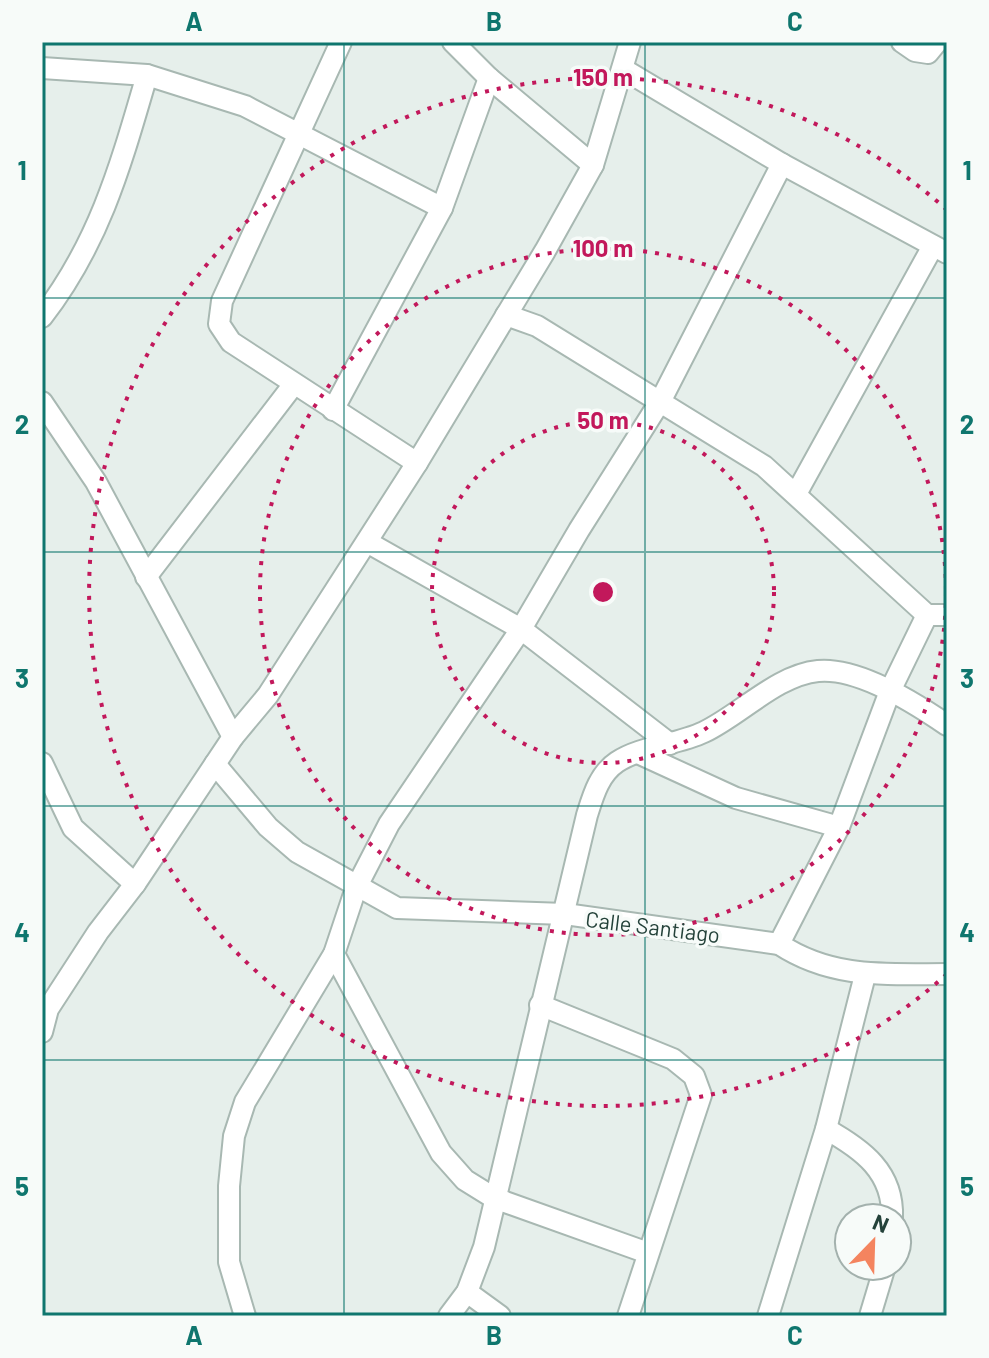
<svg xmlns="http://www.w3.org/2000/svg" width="989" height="1358" font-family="Barlow,sans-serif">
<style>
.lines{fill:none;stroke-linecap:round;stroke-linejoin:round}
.street-casing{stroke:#a8b8b2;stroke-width:24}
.street{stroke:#fff;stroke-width:20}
.grid{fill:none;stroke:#0f766e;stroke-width:2;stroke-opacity:0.55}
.ring{fill:none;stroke:#c2185b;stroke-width:4;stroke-dasharray:4 8}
.labels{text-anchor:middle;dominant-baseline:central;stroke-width:7;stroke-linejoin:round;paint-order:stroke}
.street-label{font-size:22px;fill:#24423a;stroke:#f7fbf9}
.centre{fill:#c2185b;stroke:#f7fbf9;stroke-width:4}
.ring-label{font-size:24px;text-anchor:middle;font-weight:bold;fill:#c2185b;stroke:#f7fbf9;stroke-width:7;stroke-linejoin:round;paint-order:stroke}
.neatline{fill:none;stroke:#0f766e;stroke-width:3}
.grid-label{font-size:26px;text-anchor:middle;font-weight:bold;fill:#0f766e}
</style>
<rect width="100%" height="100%" fill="#e6efeb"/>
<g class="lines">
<!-- street casing -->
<g class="street-casing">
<g id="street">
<polyline points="341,42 222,301 219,324 231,342 417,463"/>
<polyline points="453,42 489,78 593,165"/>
<polyline points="902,42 915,51 928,53 937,42"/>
<polyline points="42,68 147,75 245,106 442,208"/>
<polyline points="623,69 782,164 947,253"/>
<polyline points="506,315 537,326 764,466 927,615"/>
<path d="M 42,317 C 100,242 121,164 147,75"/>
<polyline points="42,402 96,482 233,737"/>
<polyline points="333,410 442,208 489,78"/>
<polyline points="796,494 933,246"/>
<polyline points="367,542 521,629 670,744"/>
<polyline points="146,577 294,384"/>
<polyline points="640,754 736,798 839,827"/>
<polyline points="42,763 73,828 135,884"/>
<path d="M 215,764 L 268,827 L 297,852 L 397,908 L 565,914 L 779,944 C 832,979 886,974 947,974"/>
<polyline points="779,944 839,827 890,691 927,615 947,615"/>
<polyline points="334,954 441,1153 465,1180 494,1198 648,1253"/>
<polyline points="540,1005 673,1059 694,1076 701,1095 628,1316"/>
<polyline points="42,1032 48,1009 98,932 135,884 233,737 268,695 417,463 545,251 593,165 630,42"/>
<path d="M 826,1129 C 862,1149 894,1172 892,1218"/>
<polyline points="467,1292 500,1316"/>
<polyline points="245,1316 229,1262 229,1186 234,1136 245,1102 334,954 356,888 389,824 521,629 579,530 661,400 782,164"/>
<path d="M 449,1316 L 467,1292 L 484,1247 L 587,815 C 593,796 599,774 617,762 C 641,746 677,745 704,732 C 740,715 777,675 818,671 C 858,667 915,703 947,725"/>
<polyline points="768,1316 826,1129 865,975"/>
<polyline points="870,1316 885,1266"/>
</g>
</g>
<!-- street -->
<use href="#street" class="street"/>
</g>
<!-- grid -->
<path class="grid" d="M 344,42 L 344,1316M 645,42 L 645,1316M 42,298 L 947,298M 42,552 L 947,552M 42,806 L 947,806M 42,1060 L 947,1060"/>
<!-- distance rings -->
<g class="ring">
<circle cx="603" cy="592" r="171"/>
<circle cx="603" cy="592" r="343"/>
<path d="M947 974A514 514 0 1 1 947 210"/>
</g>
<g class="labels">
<!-- street labels -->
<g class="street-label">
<text transform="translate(653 926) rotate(7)">Calle Santiago</text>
</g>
</g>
<circle cx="603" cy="592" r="12" class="centre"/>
<g class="ring-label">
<text x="603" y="86">150 m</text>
<text x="603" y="257">100 m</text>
<text x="603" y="429">50 m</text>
</g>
<!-- border -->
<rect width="989" height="1358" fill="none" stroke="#f7fbf9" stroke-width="88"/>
<!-- north arrow -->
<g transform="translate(873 1242) rotate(23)"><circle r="38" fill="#f7fbf9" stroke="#a3b1ad" stroke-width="2"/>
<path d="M0-6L14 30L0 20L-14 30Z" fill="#f4845f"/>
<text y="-12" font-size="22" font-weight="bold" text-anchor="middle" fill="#24423a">N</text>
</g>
<rect x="44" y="44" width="901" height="1270" class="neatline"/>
<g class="grid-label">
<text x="194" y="31">A</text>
<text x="494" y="31">B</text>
<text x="795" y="31">C</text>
<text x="22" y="180">1</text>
<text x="967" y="180">1</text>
<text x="22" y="434">2</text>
<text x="967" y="434">2</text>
<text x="22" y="688">3</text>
<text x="967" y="688">3</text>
<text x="22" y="942">4</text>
<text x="967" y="942">4</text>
<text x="22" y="1196">5</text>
<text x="967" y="1196">5</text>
<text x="194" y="1345">A</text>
<text x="494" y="1345">B</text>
<text x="795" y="1345">C</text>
</g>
</svg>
